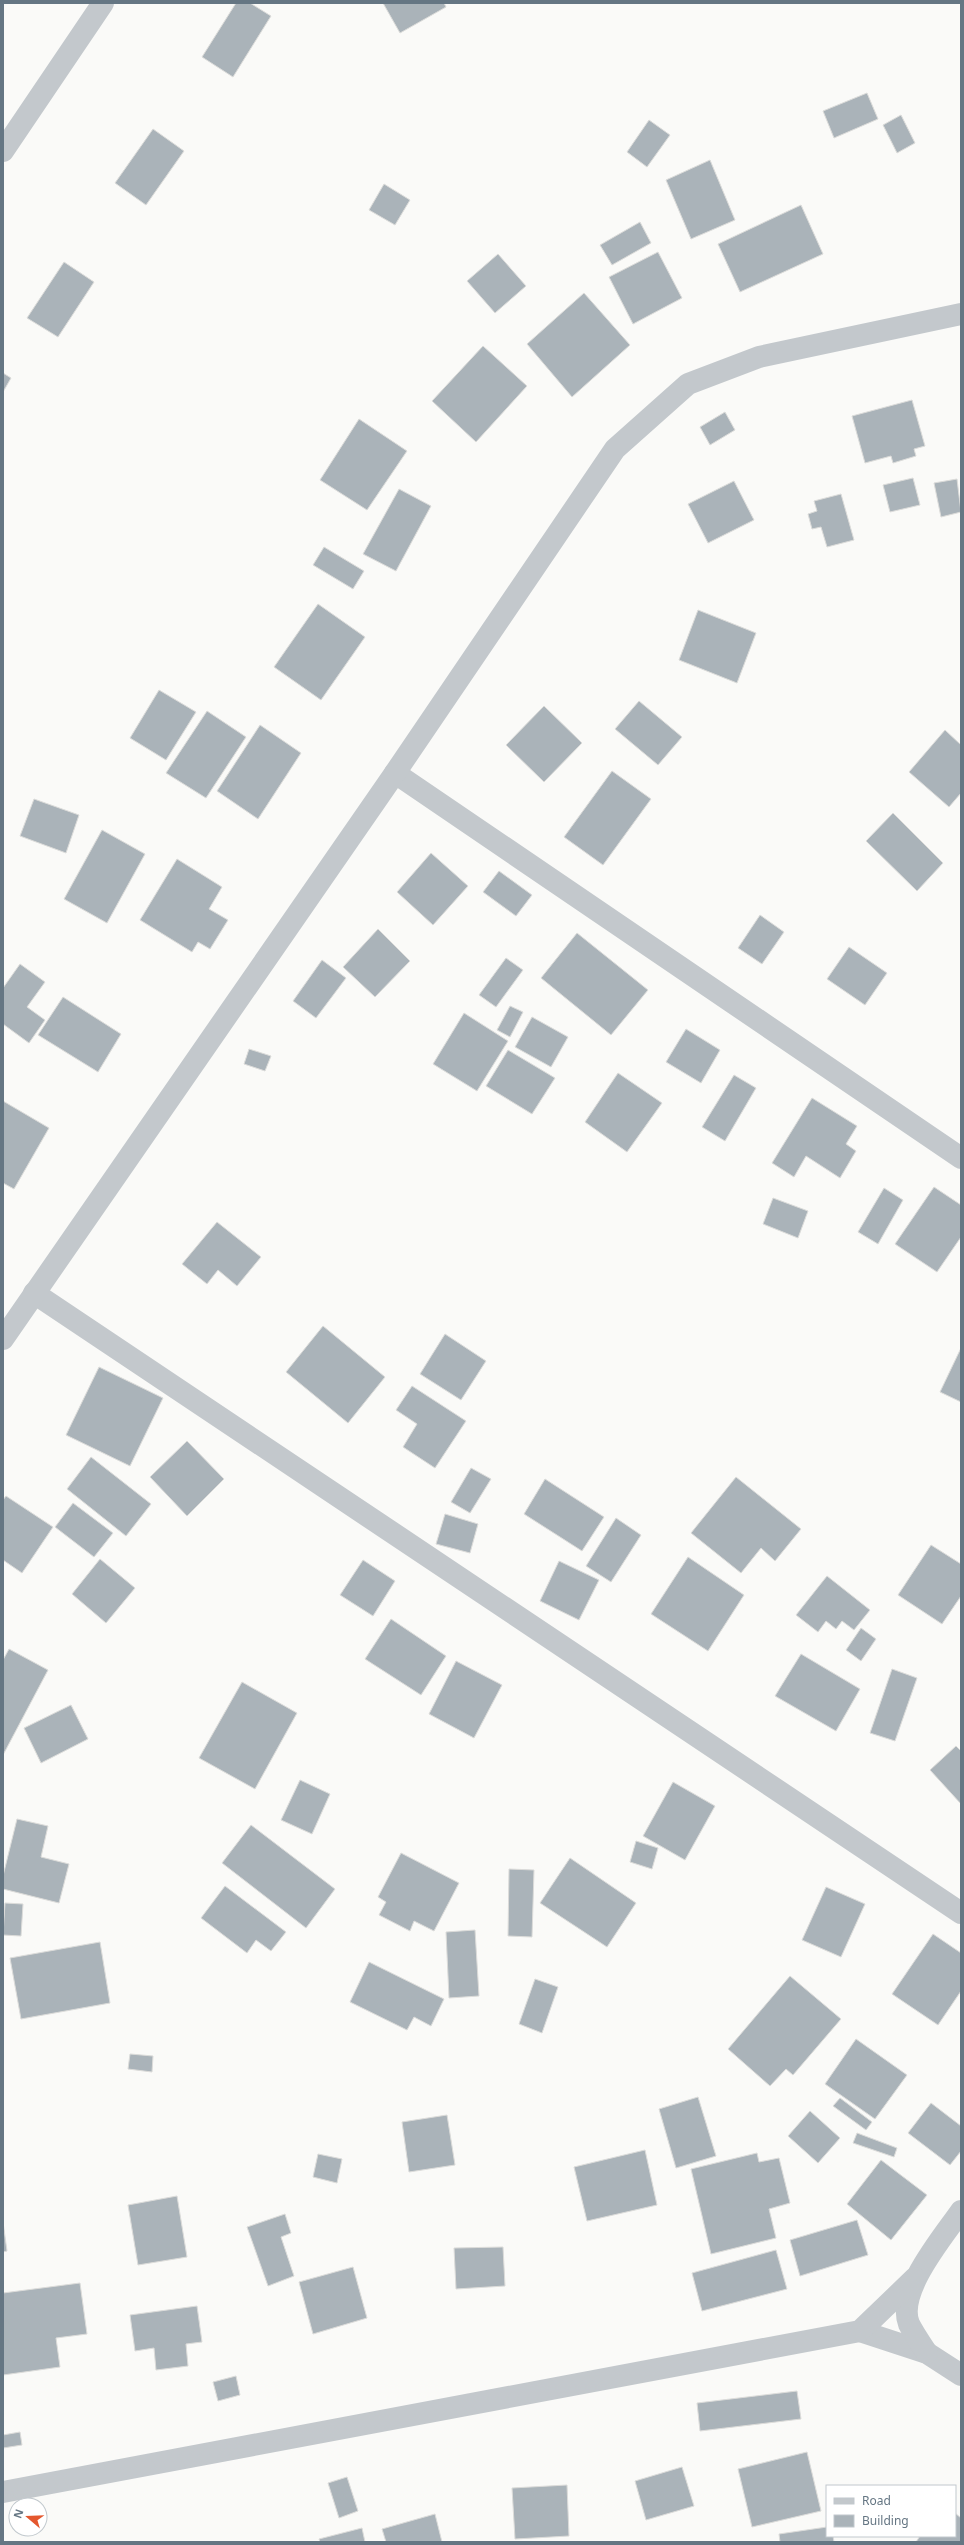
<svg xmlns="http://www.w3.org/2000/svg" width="964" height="2545" font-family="'Noto Sans',sans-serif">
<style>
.building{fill:#aab3b9;stroke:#dcdcda}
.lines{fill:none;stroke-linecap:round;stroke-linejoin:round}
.street{stroke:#c3c8cc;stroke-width:22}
</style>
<rect width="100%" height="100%" fill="#fafaf8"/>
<!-- building -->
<g class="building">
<polygon points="236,3 250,3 271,16 233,77 202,57"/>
<polygon points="383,3 444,3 446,7 400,33"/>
<polygon points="867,93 878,119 834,138 823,111"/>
<polygon points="901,115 915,143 897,153 883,125"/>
<polygon points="649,120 670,135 647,167 627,152"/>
<polygon points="153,129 184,151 146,205 115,183"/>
<polygon points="710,160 735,220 691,239 666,180"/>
<polygon points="384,184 410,200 395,225 369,210"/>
<polygon points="801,205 823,254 740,292 718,244"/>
<polygon points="640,222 651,243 612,265 600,245"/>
<polygon points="658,252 682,298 633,324 609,277"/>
<polygon points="498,254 526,286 495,313 467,281"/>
<polygon points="64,262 94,282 58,337 27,318"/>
<polygon points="584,293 630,345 572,397 527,344"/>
<polygon points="483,346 527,386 476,442 432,401"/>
<polygon points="3,373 11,378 3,392"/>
<polygon points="912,400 925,446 914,449 916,456 893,463 891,456 865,463 852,416"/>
<polygon points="725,412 735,430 710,445 700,427"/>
<polygon points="359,419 407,451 367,510 320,480"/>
<polygon points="913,478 920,505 890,512 883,485"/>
<polygon points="957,479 961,512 941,517 934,483"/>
<polygon points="734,481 754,520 708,543 688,504"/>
<polygon points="399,489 431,506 396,571 363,554"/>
<polygon points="841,494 854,540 827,547 821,527 812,529 808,514 817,511 814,501"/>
<polygon points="324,547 364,571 353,589 313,565"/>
<polygon points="318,604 365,637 321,700 274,667"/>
<polygon points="698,610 756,633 737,683 679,660"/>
<polygon points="159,690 196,712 166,760 130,738"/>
<polygon points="639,701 682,737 658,765 615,729"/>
<polygon points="544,706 582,743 544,782 506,745"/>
<polygon points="207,711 246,737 206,798 166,773"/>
<polygon points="260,725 301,753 258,819 217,791"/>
<polygon points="945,730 961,745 961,793 949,807 909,772"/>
<polygon points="612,771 651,799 603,865 564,837"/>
<polygon points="34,799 79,815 66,853 20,836"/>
<polygon points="893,813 943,863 917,891 866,841"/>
<polygon points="102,830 145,854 107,923 64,899"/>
<polygon points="431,853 468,886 433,925 397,892"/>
<polygon points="177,859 222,887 209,909 228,920 210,949 198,942 192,952 140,920"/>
<polygon points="499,871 532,895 516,916 483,892"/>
<polygon points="760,915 784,932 762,964 738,948"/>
<polygon points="378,929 410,961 375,997 343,967"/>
<polygon points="577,933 648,990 611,1035 541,978"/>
<polygon points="849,947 887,973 865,1005 827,979"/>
<polygon points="506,958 523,970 496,1007 479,995"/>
<polygon points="322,960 346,978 316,1018 293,1001"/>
<polygon points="20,964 45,982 27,1007 45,1020 29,1043 3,1024 3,988"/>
<polygon points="63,997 121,1034 98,1072 38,1035"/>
<polygon points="510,1006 523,1012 510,1037 497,1030"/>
<polygon points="464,1013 508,1041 477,1091 433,1064"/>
<polygon points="532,1017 568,1037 551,1067 515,1047"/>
<polygon points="686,1029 720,1050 701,1083 666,1062"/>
<polygon points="249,1049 271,1056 265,1071 244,1064"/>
<polygon points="508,1050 555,1078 532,1114 486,1086"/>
<polygon points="618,1073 662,1103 627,1152 585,1122"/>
<polygon points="734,1075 756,1088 725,1141 702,1127"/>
<polygon points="812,1098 857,1126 846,1144 856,1151 840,1178 806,1156 794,1177 772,1163"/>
<polygon points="3,1101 49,1128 14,1189 3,1183"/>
<polygon points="934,1187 961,1205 961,1237 937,1272 895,1244"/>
<polygon points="884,1188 903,1200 878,1244 858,1232"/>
<polygon points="773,1198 808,1211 798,1238 763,1224"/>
<polygon points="217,1222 261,1257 237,1286 218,1270 207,1284 182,1264"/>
<polygon points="323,1326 385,1377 348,1423 286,1372"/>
<polygon points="445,1334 486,1361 461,1400 420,1374"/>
<polygon points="961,1348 961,1402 940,1392"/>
<polygon points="99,1367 163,1398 130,1466 66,1435"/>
<polygon points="412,1386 466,1421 435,1468 403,1447 417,1424 396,1410"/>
<polygon points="187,1441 224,1479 187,1516 150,1477"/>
<polygon points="91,1457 151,1504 126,1536 67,1489"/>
<polygon points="471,1468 491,1479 470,1513 451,1502"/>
<polygon points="736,1477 801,1529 775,1561 761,1548 741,1573 691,1533"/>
<polygon points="545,1479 604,1517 582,1551 524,1514"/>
<polygon points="6,1496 53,1527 22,1573 3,1560 3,1500"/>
<polygon points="73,1503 113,1533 94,1557 55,1527"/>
<polygon points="445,1514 478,1524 470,1553 436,1544"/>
<polygon points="616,1518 641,1535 611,1582 586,1566"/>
<polygon points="931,1545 961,1564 961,1596 942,1624 898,1595"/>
<polygon points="688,1557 744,1595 708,1651 651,1614"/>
<polygon points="100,1559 135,1588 106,1623 72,1594"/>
<polygon points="363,1560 395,1581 373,1616 340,1595"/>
<polygon points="559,1561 599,1580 579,1620 540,1601"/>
<polygon points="827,1576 870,1610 854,1630 842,1621 836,1629 826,1621 818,1632 796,1615"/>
<polygon points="391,1619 446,1656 421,1695 365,1659"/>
<polygon points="861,1628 876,1639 861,1661 846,1650"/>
<polygon points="9,1649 48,1670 3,1755 3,1660"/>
<polygon points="801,1654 860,1689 836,1731 775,1696"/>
<polygon points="456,1661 502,1685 474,1738 429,1714"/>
<polygon points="892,1669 917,1678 895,1741 870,1733"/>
<polygon points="242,1682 297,1713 255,1789 199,1758"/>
<polygon points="71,1705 88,1739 41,1763 24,1728"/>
<polygon points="956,1746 961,1751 961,1804 930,1770"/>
<polygon points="300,1780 330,1794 312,1834 281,1820"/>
<polygon points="673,1782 715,1806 685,1860 643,1836"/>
<polygon points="17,1819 48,1826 41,1857 69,1864 59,1903 3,1889 3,1876"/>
<polygon points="251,1825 335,1889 306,1928 222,1863"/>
<polygon points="636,1841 658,1848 652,1869 630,1862"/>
<polygon points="401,1853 459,1883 434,1931 414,1921 410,1931 379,1915 386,1902 378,1897"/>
<polygon points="570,1858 636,1903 607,1947 540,1903"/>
<polygon points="509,1869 534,1870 532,1937 508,1936"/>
<polygon points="225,1886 286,1932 271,1951 256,1940 247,1953 201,1918"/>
<polygon points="826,1887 865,1904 841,1957 802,1940"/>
<polygon points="5,1903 23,1904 21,1936 3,1935"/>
<polygon points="475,1930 479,1996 449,1998 446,1932"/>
<polygon points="933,1934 961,1953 961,1991 938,2025 892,1994"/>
<polygon points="100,1942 110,2003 21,2019 10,1958"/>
<polygon points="369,1962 444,1999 431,2026 414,2017 407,2030 350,2002"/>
<polygon points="790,1976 841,2019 793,2075 786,2069 770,2086 728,2049"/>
<polygon points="535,1979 558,1987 542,2033 519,2024"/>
<polygon points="856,2039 907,2075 875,2119 825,2084"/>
<polygon points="130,2054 153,2056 152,2072 128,2069"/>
<polygon points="698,2097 716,2156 676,2168 659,2109"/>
<polygon points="840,2098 872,2122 866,2130 833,2106"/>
<polygon points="931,2103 961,2126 961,2151 950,2165 908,2133"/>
<polygon points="810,2111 840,2138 818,2163 788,2136"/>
<polygon points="447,2115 455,2165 409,2172 402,2122"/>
<polygon points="857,2133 897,2148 894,2157 853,2143"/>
<polygon points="645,2150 657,2205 587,2221 574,2167"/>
<polygon points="757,2153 759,2162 779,2158 790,2203 769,2209 776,2238 711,2254 691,2169"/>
<polygon points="318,2154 342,2159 337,2183 313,2177"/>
<polygon points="881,2160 927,2195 891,2240 847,2204"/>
<polygon points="177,2196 187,2257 138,2265 128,2205"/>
<polygon points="285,2214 291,2233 281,2237 294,2276 268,2286 247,2227"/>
<polygon points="857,2220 868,2255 800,2276 790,2240"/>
<polygon points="3,2222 7,2251 3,2252"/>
<polygon points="503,2247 505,2286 456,2289 454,2248"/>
<polygon points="776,2250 787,2289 702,2311 692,2273"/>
<polygon points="353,2267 367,2318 313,2334 299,2282"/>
<polygon points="80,2283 87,2334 56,2338 60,2367 3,2375 3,2293"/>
<polygon points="197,2306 202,2342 186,2344 188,2366 156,2370 154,2348 135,2351 130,2315"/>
<polygon points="236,2376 240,2395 218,2401 213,2382"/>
<polygon points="797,2391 801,2419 700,2431 697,2403"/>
<polygon points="20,2432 22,2445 3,2448 3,2435"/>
<polygon points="807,2452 821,2511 752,2527 738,2469"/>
<polygon points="682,2467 694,2506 646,2520 635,2481"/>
<polygon points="347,2477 358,2511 339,2518 328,2483"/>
<polygon points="567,2485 569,2536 515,2539 512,2488"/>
<polygon points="955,2513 961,2518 961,2542 916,2542 920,2536 955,2536"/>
<polygon points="435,2514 442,2542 386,2542 382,2529"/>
<polygon points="827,2527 827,2536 833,2536 834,2542 780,2542 779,2534"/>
<polygon points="362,2528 365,2542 320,2542 319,2539"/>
</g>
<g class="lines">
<!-- street -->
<g class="street">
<polyline points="3,151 103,3"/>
<polyline points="395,773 961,1158"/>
<polyline points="34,1293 961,1913"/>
<polyline points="3,1339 395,773 615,449 688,384 759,357 961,314"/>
<polyline points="860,2331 927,2353 961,2375"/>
<path d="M 927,2353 C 921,2344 914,2334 909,2324 C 896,2292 943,2237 961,2211"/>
<polyline points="3,2492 860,2331 915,2278"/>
</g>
</g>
<!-- border -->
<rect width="964" height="2545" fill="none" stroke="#657683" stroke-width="8"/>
<!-- legend -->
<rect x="826" y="2485" width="130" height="52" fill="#ffffff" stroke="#c1c8cd"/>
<rect x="834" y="2498" width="20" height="6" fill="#c3c8cc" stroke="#c1c8cd"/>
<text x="862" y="2505" font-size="12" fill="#657683">Road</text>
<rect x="834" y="2515" width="20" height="12" fill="#aab3b9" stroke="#c1c8cd"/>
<text x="862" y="2525" font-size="12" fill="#657683">Building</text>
<!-- north arrow -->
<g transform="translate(28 2517) rotate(289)"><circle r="19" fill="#ffffff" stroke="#c1c8cd"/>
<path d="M0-3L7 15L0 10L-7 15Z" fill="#e4572e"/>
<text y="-6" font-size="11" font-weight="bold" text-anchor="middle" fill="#657683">N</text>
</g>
</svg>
